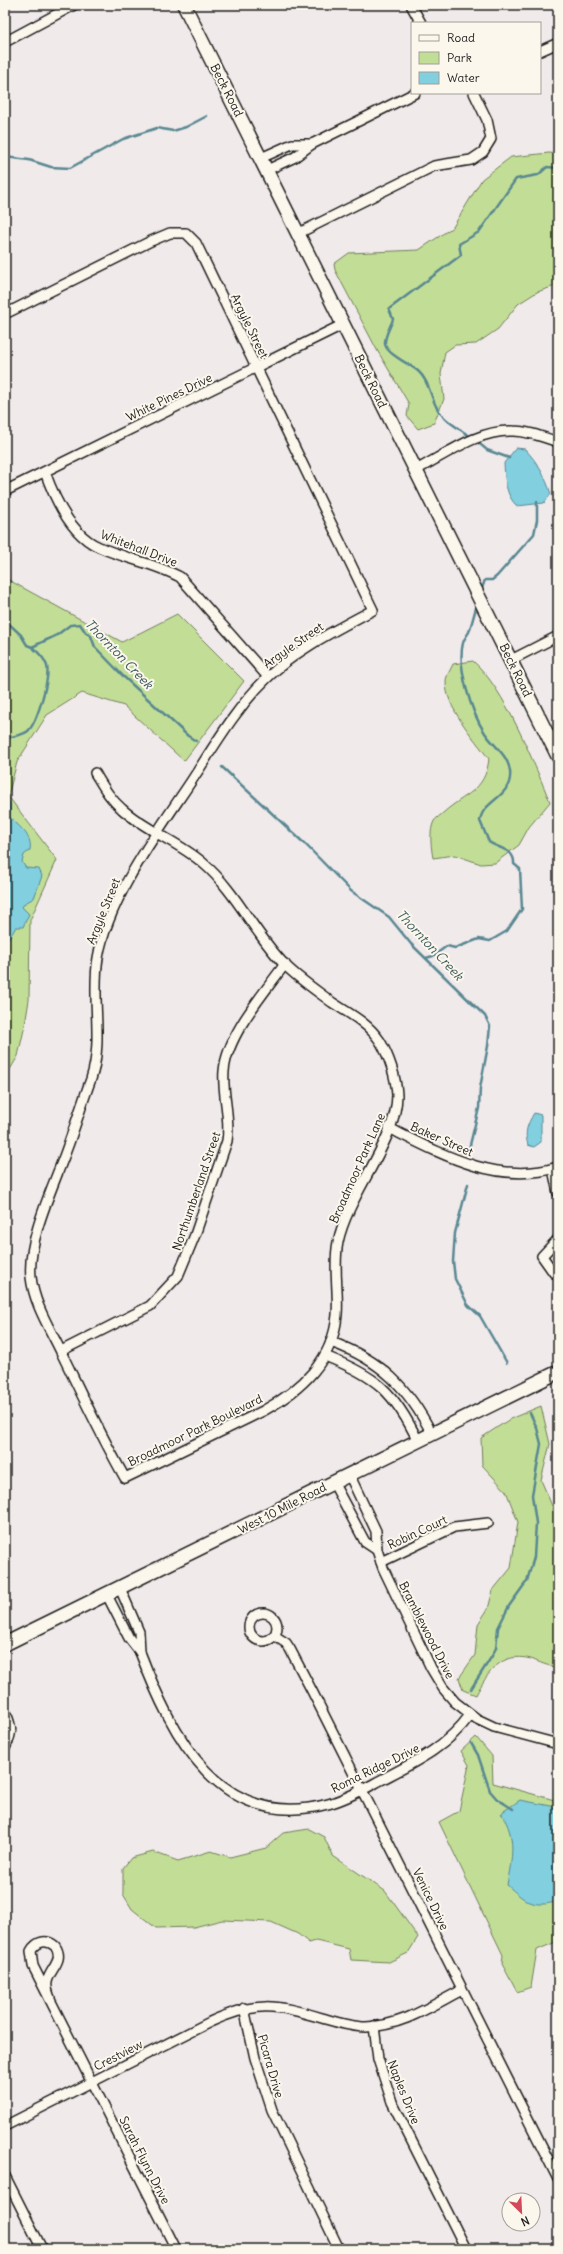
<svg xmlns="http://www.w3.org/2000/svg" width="563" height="2254" font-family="Delius,sans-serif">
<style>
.green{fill:#c2de96;stroke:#6f7d59}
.water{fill:#81cfdf;stroke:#598791}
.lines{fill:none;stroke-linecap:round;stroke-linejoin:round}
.stream{stroke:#598791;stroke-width:2.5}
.minor-casing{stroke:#1c1c1c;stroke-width:12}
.secondary-casing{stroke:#1c1c1c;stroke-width:16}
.minor{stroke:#fbf7ec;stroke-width:9}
.secondary{stroke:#fbf7ec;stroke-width:13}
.labels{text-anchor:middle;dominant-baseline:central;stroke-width:4;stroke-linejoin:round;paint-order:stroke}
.street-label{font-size:12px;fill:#1c1c1c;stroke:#fbf7ec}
.water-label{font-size:13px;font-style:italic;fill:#3f5b60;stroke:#fbf7ec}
</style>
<rect width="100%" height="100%" fill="#f1eaeb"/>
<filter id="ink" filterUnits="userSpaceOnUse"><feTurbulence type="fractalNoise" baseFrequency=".025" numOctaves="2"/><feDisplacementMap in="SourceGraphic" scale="8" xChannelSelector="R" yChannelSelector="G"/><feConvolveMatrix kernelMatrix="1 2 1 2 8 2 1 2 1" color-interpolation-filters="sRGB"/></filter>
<g filter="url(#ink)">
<!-- green -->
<g class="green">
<polygon points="549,153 558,154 558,285 537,292 518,304 498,329 476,344 455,345 445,352 441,374 444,399 434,423 418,429 407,416 409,404 377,350 335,270 334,264 349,253 419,250 453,227 482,179 511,157"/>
<polygon points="5,578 122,642 177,614 244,681 184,761 124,706 82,693 47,715 17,762 8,796 57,860 30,920 29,1000 25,1025 18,1056 5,1078"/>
<path d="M 473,661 C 505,689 533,761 550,802 L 529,827 L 519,845 L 495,863 L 481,864 L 455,855 L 433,858 C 431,847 429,831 434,821 C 436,818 441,815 443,813 C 465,793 485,792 489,759 C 474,738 445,707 446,681 C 446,676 451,669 453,664 Z"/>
<path d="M 541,1406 L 550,1444 L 541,1480 L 558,1520 L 558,1667 C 549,1667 539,1662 531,1659 C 501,1651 488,1672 476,1695 L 463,1690 L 459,1678 L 475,1655 L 478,1624 L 488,1609 L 493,1590 L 511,1568 L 518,1522 L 506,1491 L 482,1465 L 481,1438 L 510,1419 Z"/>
<polygon points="476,1737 492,1756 493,1783 558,1801 558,1941 537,1950 531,1987 517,1992 502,1964 503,1955 439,1822 459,1811 469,1765 461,1751"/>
<polygon points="309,1829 324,1837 333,1856 385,1891 418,1937 408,1953 389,1962 351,1960 349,1949 316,1941 309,1943 298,1934 271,1922 222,1920 194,1927 156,1928 132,1909 123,1894 123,1868 131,1858 153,1852 178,1861 211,1851 230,1857 266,1848 283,1833"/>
</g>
<!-- water -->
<g class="water">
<path d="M 516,448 L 525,449 C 538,463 545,476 551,494 L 544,503 L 517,506 C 505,495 505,479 504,463 Z"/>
<path d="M 5,795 L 10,804 L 10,817 C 18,826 33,835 30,850 L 24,855 L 22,862 L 26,868 L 39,869 L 42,876 L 34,898 L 25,903 L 22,907 L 29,914 L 23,927 L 16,927 L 10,937 L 5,940 Z"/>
<path d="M 534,1113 L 541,1115 L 541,1142 L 534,1147 L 528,1145 C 524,1132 527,1125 534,1113 Z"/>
<path d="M 520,1800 L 551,1806 L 558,1810 L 558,1901 C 533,1909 525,1901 507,1885 C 512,1857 517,1838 501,1813 Z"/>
</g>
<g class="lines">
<!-- stream -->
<g class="stream">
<polyline points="5,157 29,160 51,167 70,168 123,139 157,128 173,131 186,127 207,116"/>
<path d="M 471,437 C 460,429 443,420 437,408 C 430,396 429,381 419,372 C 412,365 386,354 385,344 C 384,336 391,326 393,319 L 389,309 L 461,255 L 459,244 L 479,232 L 516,179 L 538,175 L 547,167 L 558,168"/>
<polyline points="475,440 487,450 509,458"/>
<polyline points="481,591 485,580 492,580 497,576 534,534 537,520 537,502"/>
<polyline points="5,620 21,635 27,645 32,647 57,635 70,625 80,624 86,633 91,636 95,647 124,677 188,736 196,741"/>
<path d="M 5,742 L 8,738 C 15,735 22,736 28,731 C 37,723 50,678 47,666 C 45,658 38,652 32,647"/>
<polyline points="222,767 306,845 351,891 389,917 411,944 485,1016 490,1026 488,1046 480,1088 479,1108 469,1149"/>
<path d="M 426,958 L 433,956 L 447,946 L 455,948 L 479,939 L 490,941 L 507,931 L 522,909 L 520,869 L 514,864 C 515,849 499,849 489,842 L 480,821 C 482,800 513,798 510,771 C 508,755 493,745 485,733 C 471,712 457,667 463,643 C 464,638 467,636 469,632 C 472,623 474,614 477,605"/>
<polyline points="468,1184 455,1233 453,1261 455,1279 468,1305 480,1316 507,1363"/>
<polyline points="471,1689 492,1656 496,1648 498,1628 509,1606 527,1581 534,1557 536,1523 532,1495 541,1444 537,1428 530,1413"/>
<polyline points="471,1743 478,1755 490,1791 497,1799 513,1809"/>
</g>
<!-- minor casing -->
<g class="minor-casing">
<g id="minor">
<polyline points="411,5 421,23"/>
<polyline points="5,42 74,5"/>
<polyline points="540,51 558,43"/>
<polyline points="261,158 292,144 312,144"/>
<polyline points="267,170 295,157 312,144 415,93"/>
<polyline points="299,233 434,166 471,160 483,152 491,139 487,120 474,93"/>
<path d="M 5,314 L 151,241 L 170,233 L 186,233 L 196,243 L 373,610 C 336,630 297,649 267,678 C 236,708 215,745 192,780 C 159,830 108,898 98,958 C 91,998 104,1040 91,1079 C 82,1103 75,1127 66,1151 C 54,1185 27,1240 31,1277 C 34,1305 51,1330 63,1356 C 83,1397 102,1438 125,1478 L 263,1411 C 301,1390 333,1361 337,1315 C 339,1291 333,1266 338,1242 C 348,1194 397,1141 397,1095 C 396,1077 389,1056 380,1041 C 368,1023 350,1014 333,1003 C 317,991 299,979 285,965 C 254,934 237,892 203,863 C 179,842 145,830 122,809 C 110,799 103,786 95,773"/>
<path d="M 416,470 C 445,455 479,429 513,431 C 528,431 543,437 558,442"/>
<path d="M 45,472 C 55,500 71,535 99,547 C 126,559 154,563 180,577 L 268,677"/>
<polyline points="5,491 344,324"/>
<polyline points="511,660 558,636"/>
<path d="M 389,1128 C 441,1154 498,1186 558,1167"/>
<polyline points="553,1169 558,1193"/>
<polyline points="558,1239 542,1256 554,1273 558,1273"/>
<path d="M 331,1342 C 381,1360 408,1387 432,1434"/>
<path d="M 61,1351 L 150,1306 L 178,1276 L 195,1235 L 227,1141 C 231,1118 222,1095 224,1071 C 227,1035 264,993 285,964"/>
<path d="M 325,1356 C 376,1376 394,1391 418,1441"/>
<polyline points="349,1474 376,1531 377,1550 383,1568 431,1668 443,1688 455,1702 477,1719 494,1727 558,1744"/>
<polyline points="333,1482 365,1542 377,1550"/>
<polyline points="381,1562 454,1527 488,1523"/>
<polyline points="120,1588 139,1632 140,1652"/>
<path d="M 107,1595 L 129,1638 L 140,1652 C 172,1736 220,1833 328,1804 C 347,1799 364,1789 381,1780 C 415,1762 447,1747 470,1715"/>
<circle cx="263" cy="1627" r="14"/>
<polyline points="275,1636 286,1643 290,1649 312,1691 558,2179"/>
<path d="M 5,1711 C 12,1727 13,1732 5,1748"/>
<path d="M 50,1998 C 48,1993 46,1987 47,1982 C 50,1968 65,1961 55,1946 C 46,1939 37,1941 31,1951 L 33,1966 L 176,2249"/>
<polyline points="244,2008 255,2058 272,2110 339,2249"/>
<polyline points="374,2026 378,2059 392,2102 466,2249"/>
<path d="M 5,2126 L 210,2022 C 256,2001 275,2004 322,2018 C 336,2022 351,2027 366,2027 C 402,2026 431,2006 462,1990"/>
<polyline points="5,2176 42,2249"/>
</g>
</g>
<!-- secondary casing -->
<g class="secondary-casing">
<g id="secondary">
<polyline points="184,5 558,756"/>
<polyline points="5,1644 558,1372"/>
</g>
</g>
<!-- minor -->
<use href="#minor" class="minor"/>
<!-- secondary -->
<use href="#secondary" class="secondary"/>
</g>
</g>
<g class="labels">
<!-- street labels -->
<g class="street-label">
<text transform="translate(227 90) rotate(63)">Beck Road</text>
<text transform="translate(250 326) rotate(64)">Argyle Street</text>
<text transform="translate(371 381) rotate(64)">Beck Road</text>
<text transform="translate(169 397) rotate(-26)">White Pines Drive</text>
<text transform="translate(139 548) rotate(21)">Whitehall Drive</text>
<text transform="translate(293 645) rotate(-35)">Argyle Street</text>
<text transform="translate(516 670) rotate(64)">Beck Road</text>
<text transform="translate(103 911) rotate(-68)">Argyle Street</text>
<text transform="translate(442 1139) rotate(24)">Baker Street</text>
<text transform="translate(357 1168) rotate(-66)">Broadmoor Park Lane</text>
<text transform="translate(196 1191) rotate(-71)">Northumberland Street</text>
<text transform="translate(195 1430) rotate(-26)">Broadmoor Park Boulevard</text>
<text transform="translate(282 1508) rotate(-27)">West 10 Mile Road</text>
<text transform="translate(417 1532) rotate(-25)">Robin Court</text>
<text transform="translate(427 1630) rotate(63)">Bramblewood Drive</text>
<text transform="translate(375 1768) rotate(-26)">Roma Ridge Drive</text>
<text transform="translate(431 1899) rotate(64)">Venice Drive</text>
<text transform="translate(118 2055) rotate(-27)">Crestview</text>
<text transform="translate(271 2066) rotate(74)">Picara Drive</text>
<text transform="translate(404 2092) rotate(68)">Naples Drive</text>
<text transform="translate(145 2160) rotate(63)">Sarah Flynn Drive</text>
</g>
<!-- water labels -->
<g class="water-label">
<text transform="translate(119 654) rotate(46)">Thornton Creek</text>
<text transform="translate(430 945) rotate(47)">Thornton Creek</text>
</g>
</g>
<!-- margin -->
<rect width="563" height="2254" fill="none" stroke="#fbf7ec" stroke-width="20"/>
<rect x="10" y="10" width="543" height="2234" fill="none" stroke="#1c1c1c" stroke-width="1.5" filter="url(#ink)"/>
<!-- legend -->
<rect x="411" y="22" width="130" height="72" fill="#fbf7ec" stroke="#a29f99"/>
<rect x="419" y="35" width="20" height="6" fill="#fbf7ec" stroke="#a29f99"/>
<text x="447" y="42" font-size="12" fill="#1c1c1c">Road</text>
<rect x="419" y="52" width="20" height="12" fill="#c2de96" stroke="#a29f99"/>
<text x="447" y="62" font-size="12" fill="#1c1c1c">Park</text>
<rect x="419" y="72" width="20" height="12" fill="#81cfdf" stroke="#a29f99"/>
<text x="447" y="82" font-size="12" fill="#1c1c1c">Water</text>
<!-- north arrow -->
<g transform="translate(521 2212) rotate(156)"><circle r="19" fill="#fbf7ec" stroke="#a29f99"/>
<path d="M0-3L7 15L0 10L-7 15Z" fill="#d1495b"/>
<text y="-6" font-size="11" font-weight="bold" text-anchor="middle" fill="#1c1c1c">N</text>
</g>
</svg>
